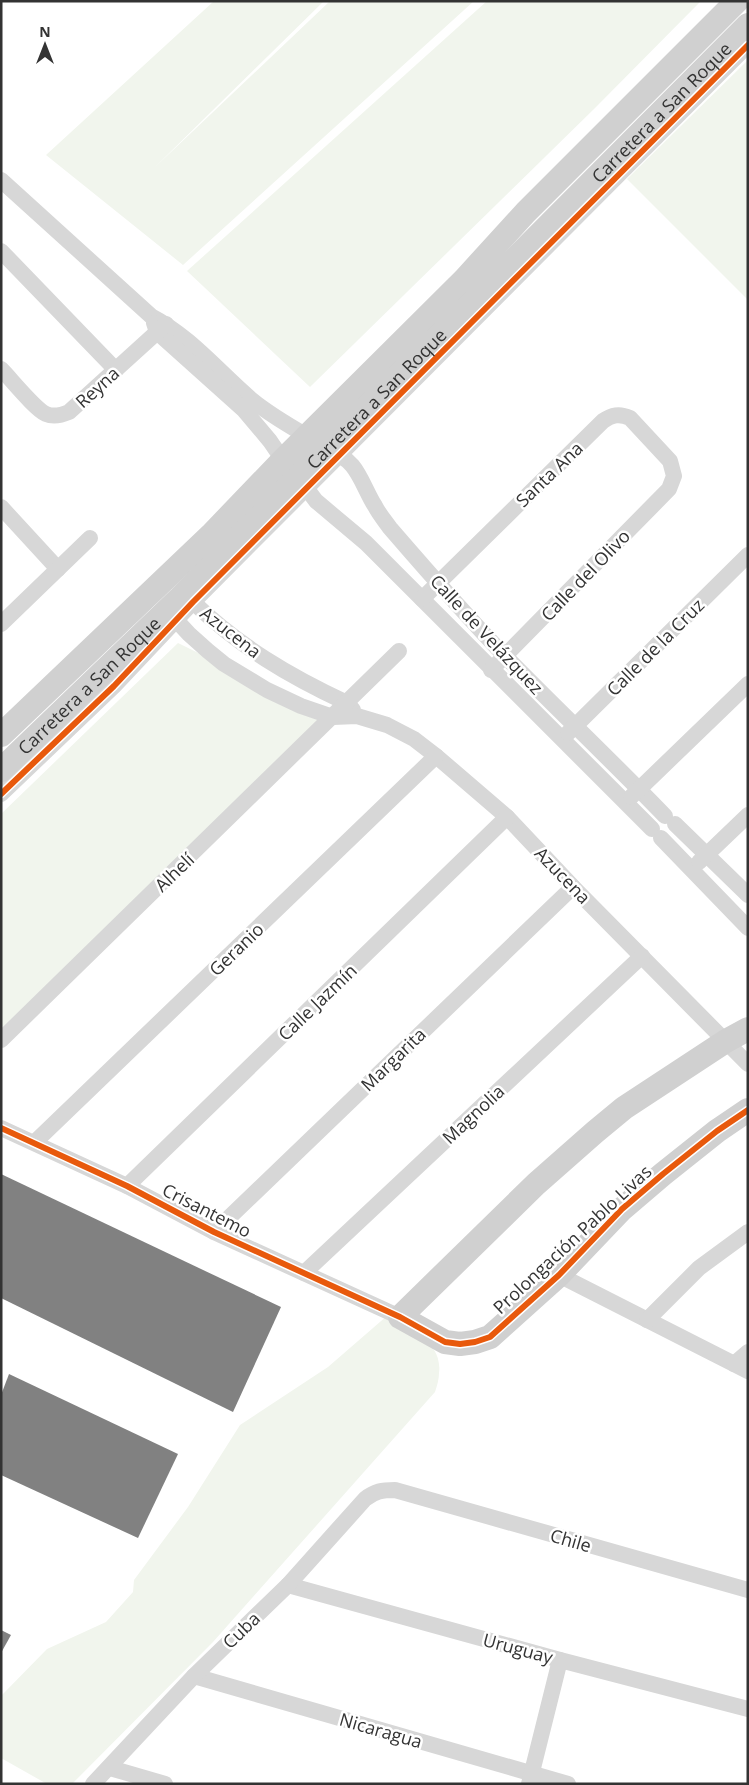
<svg xmlns="http://www.w3.org/2000/svg" width="749" height="1785" font-family="'Open Sans',sans-serif">
<style>
.green{fill:#f1f5ed}
.building{fill:#818181}
.lines{fill:none;stroke-linecap:round;stroke-linejoin:round}
.street{stroke:#d7d7d7;stroke-width:16}
.secondary{stroke:#d0d0d0;stroke-width:24}
.cycleway-casing{stroke:#fff;stroke-width:9}
.cycleway{stroke:#e8590c;stroke-width:6}
.labels{text-anchor:middle;dominant-baseline:central;stroke-width:5;stroke-linejoin:round;paint-order:stroke}
.street-label{font-size:18px;fill:#333;stroke:#fff}
</style>
<rect width="100%" height="100%" fill="#fff"/>
<!-- green -->
<g class="green">
<polygon points="214,1 324,1 153,169 330,1 474,1 183,265 46,155"/>
<polygon points="487,1 701,1 595,108 310,387 187,271"/>
<polygon points="748,60 748,300 627,179"/>
<polygon points="178,643 329,717 1,1040 1,814"/>
<path d="M 388,1315 C 410,1329 443,1342 439,1373 C 439,1379 437,1386 435,1392 L 213,1642 L 72,1784 L 47,1784 L 1,1758 L 1,1696 L 47,1649 L 106,1622 L 133,1592 L 134,1580 L 188,1507 L 240,1425 L 328,1367 Z"/>
</g>
<!-- building -->
<g class="building">
<polygon points="1,1174 281,1307 233,1412 1,1298"/>
<polygon points="9,1374 178,1454 138,1538 1,1475 1,1395"/>
<polygon points="1,1630 11,1635 1,1653"/>
</g>
<g class="lines">
<!-- street -->
<g class="street">
<path d="M 1,180 L 151,316 C 190,336 219,372 252,400 C 269,414 288,425 307,436"/>
<polyline points="1,251 116,370"/>
<polyline points="154,323 157,332 244,410 270,441 283,460"/>
<path d="M 1,369 C 11,379 35,409 46,414 C 53,417 62,415 69,412 L 166,324"/>
<path d="M 331,454 C 356,455 363,488 375,506 C 379,514 385,521 390,528 C 428,572 466,616 507,658 C 559,711 613,762 665,816"/>
<polyline points="305,480 307,489 316,501 366,543 652,829"/>
<polyline points="1,507 58,569"/>
<path d="M 185,599 L 193,602 C 240,647 289,676 347,703 L 353,710"/>
<path d="M 422,599 L 603,421 C 612,415 619,413 630,418 L 670,461 L 674,476 L 669,489 L 491,670"/>
<polyline points="172,612 177,621 189,634 208,651 224,664 267,690 301,706 333,717 357,716 387,725 414,739 436,756 507,817 573,887 748,1064"/>
<polyline points="1,624 90,538"/>
<polyline points="568,733 748,555"/>
<polyline points="1,794 114,686 193,602 748,45"/>
<polyline points="631,797 748,684"/>
<polyline points="675,824 748,895"/>
<polyline points="661,838 748,928"/>
<polyline points="699,862 748,815"/>
<polyline points="1,1040 399,651"/>
<polyline points="1,1128 127,1186 214,1232 400,1317"/>
<polyline points="35,1142 436,756"/>
<polyline points="127,1186 507,817"/>
<polyline points="214,1232 573,887"/>
<polyline points="304,1273 642,956"/>
<polyline points="559,1275 748,1371"/>
<polyline points="647,1320 699,1268 748,1232"/>
<polyline points="734,1364 748,1352"/>
<polyline points="288,1585 560,1660 748,1709"/>
<polyline points="194,1676 568,1784"/>
<polyline points="110,1768 165,1784"/>
<path d="M 93,1784 L 194,1676 L 288,1585 L 365,1499 C 375,1491 382,1490 395,1490 L 748,1590"/>
<polyline points="529,1784 560,1660"/>
</g>
<!-- secondary -->
<g class="secondary">
<polyline points="1,735 211,535 283,460 464,280 526,212 737,1"/>
<path id="s1" d="M 1,770 L 180,598 L 319,456 L 748,25"/>
<polyline points="748,1029 726,1041 624,1108 595,1132 536,1184 400,1317 445,1342 460,1344 475,1342 490,1337 559,1275 622,1209 663,1174 717,1131 748,1110"/>
</g>
<!-- cycleway casing -->
<g class="cycleway-casing">
<g id="cycleway">
<polyline points="1,794 114,686 193,602 748,45"/>
<polyline points="1,1128 127,1186 214,1232 400,1317 445,1342 460,1344 475,1342 490,1337 559,1275 622,1209 663,1174 717,1131 748,1110"/>
</g>
</g>
<!-- cycleway -->
<use href="#cycleway" class="cycleway"/>
</g>
<g class="labels">
<!-- street labels -->
<g class="street-label">
<text stroke="none"><textPath href="#s1" startOffset="932">Carretera a San Roque</textPath></text>
<text transform="translate(97 387) rotate(-42)">Reyna</text>
<text stroke="none"><textPath href="#s1" startOffset="528">Carretera a San Roque</textPath></text>
<text transform="translate(549 474) rotate(-44)">Santa Ana</text>
<text transform="translate(585 575) rotate(-46)">Calle del Olivo</text>
<text transform="translate(231 632) rotate(38)">Azucena</text>
<text transform="translate(487 634) rotate(47)">Calle de Velázquez</text>
<text transform="translate(655 647) rotate(-45)">Calle de la Cruz</text>
<text stroke="none"><textPath href="#s1" startOffset="122">Carretera a San Roque</textPath></text>
<text transform="translate(174 872) rotate(-44)">Alhelí</text>
<text transform="translate(563 875) rotate(46)">Azucena</text>
<text transform="translate(236 949) rotate(-44)">Geranio</text>
<text transform="translate(317 1002) rotate(-44)">Calle Jazmín</text>
<text transform="translate(393 1059) rotate(-44)">Margarita</text>
<text transform="translate(473 1114) rotate(-43)">Magnolia</text>
<text transform="translate(207 1210) rotate(27)">Crisantemo</text>
<text transform="translate(572 1239) rotate(-43)">Prolongación Pablo Livas</text>
<text transform="translate(571 1540) rotate(16)">Chile</text>
<text transform="translate(241 1630) rotate(-44)">Cuba</text>
<text transform="translate(518 1648) rotate(15)">Uruguay</text>
<text transform="translate(381 1730) rotate(16)">Nicaragua</text>
</g>
</g>
<!-- border -->
<rect width="749" height="1785" fill="none" stroke="#333333" stroke-width="5"/>
<!-- north arrow -->
<g transform="translate(45 45)" stroke="#ffffff" stroke-width="4" paint-order="stroke">
<path d="M0-4L9 19L0 12L-9 19Z" fill="#333333"/>
<text y="-8" font-size="14" font-weight="bold" text-anchor="middle" fill="#333333">N</text>
</g>
</svg>
